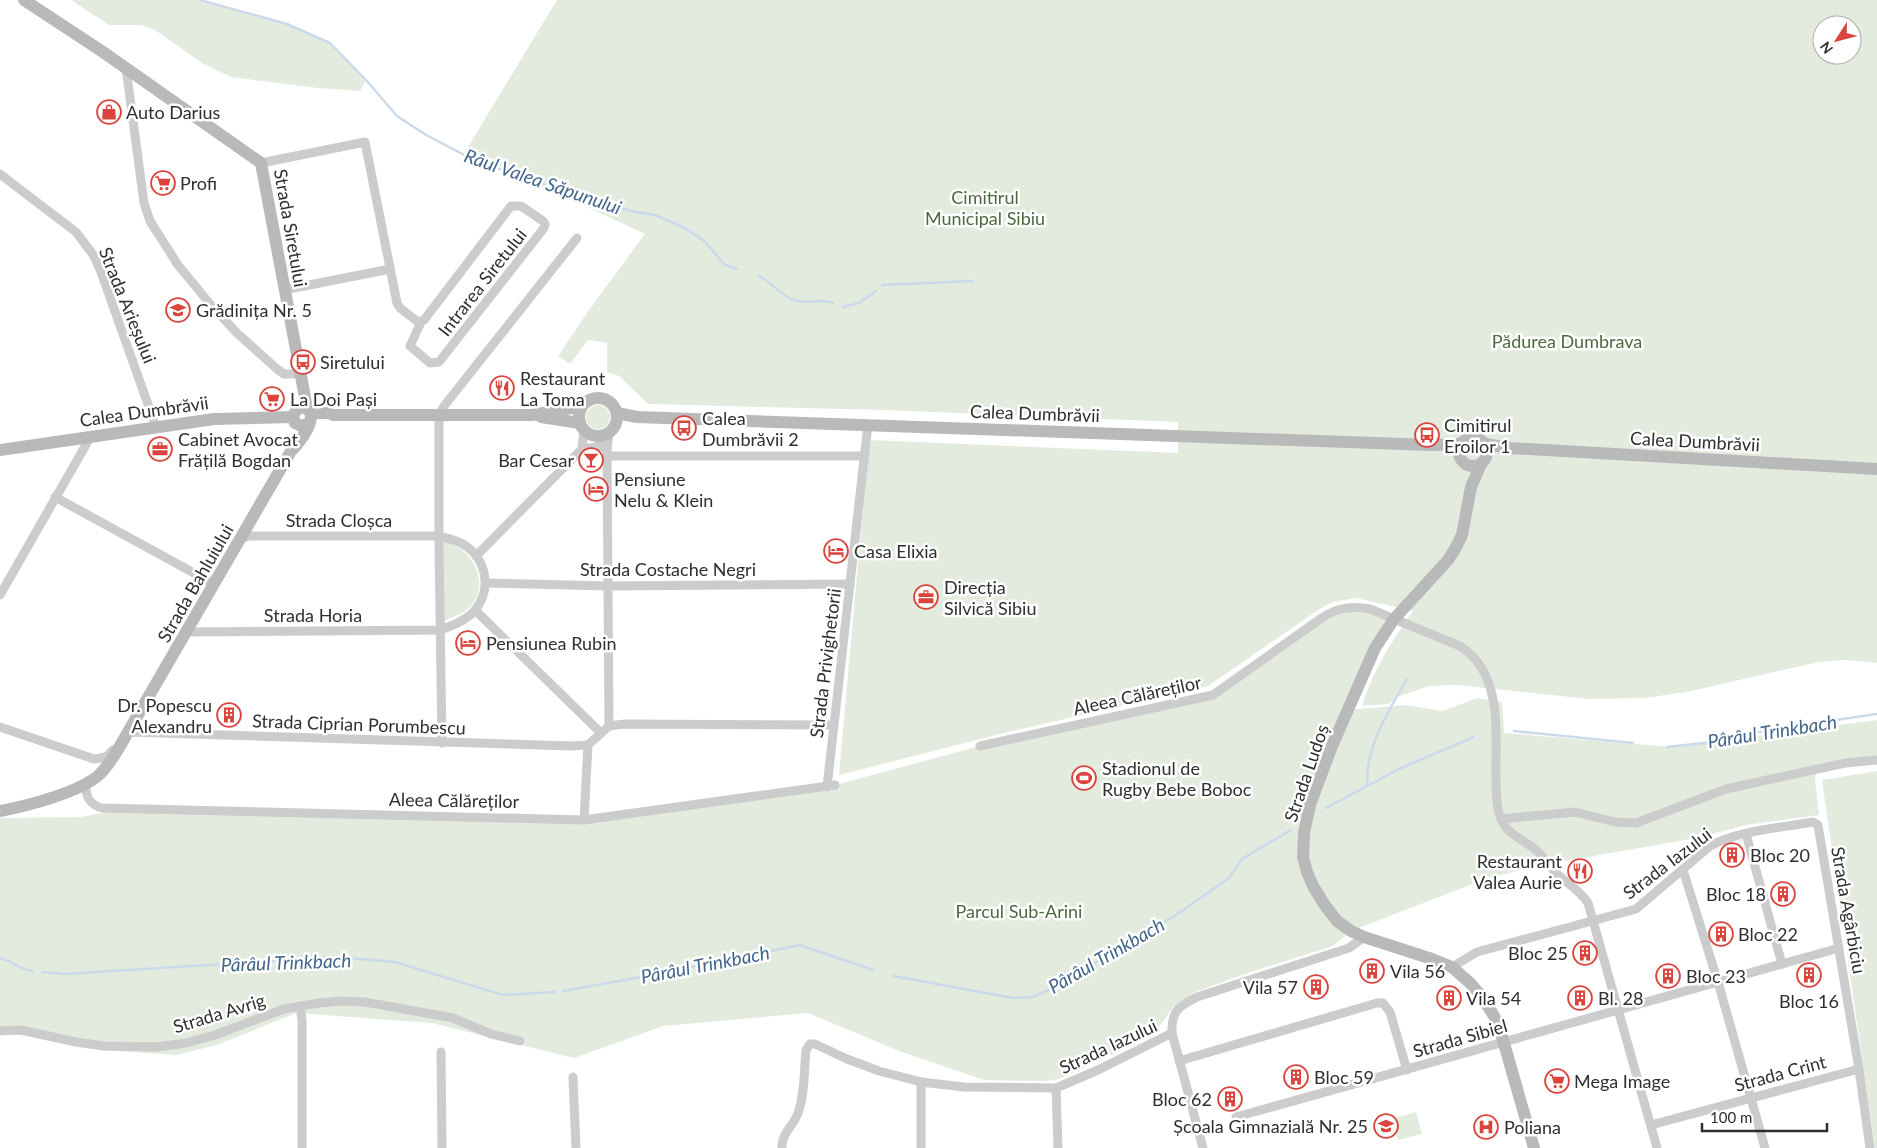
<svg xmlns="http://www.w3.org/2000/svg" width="1877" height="1148" font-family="Lato,sans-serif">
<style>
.green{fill:#e3ebde;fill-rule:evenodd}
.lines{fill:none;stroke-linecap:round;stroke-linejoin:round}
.stream{stroke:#cbdaea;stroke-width:2.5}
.street{stroke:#ccc;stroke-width:9}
.secondary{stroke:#b9b9b9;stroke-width:12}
.labels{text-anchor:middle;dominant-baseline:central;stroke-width:5;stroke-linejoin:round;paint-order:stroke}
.poi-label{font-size:18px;fill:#2f2f2f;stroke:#fff;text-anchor:start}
.park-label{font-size:18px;fill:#4d683f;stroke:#fff}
.street-label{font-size:18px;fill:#2f2f2f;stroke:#fff}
.water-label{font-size:19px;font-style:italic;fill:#42668c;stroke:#fff}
</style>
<rect width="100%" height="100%" fill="#fff"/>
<!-- green -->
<g class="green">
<polygon points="71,0 200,0 287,24 330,43 366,80 360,91 318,88 231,77 202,63 155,30 141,25 109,25"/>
<path d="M 557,0 L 1877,0 L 1877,663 L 1846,660 L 1818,662 L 1687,692 L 1644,698 L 1589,699 L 1457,685 L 1429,686 L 1400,696 L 1388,704 L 1362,706 C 1373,671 1392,640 1413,611 L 1356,598 L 1333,602 L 1321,608 L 1208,686 L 1000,734 L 839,775 L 869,440 L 1178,453 L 1178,422 L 884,410 L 648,404 L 619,376 L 607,372 L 607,343 L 588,340 L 570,364 L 558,356 L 589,310 L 645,234 L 466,150 ZM 1822,25 L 1852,25 L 1852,55 L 1822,55 Z"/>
<circle cx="598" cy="417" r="12"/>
<path d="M 441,541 C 446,542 452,543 456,546 C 477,557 488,588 471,606 C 464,614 453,617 444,621 Z"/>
<polygon points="1350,607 1387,617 1347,710 1405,705 1443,711 1477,698 1502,702 1504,733 1671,747 1877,720 1877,757 1817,764 1815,780 1819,815 1745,825 1702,837 1543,865 1488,878 1351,931 1333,946 1251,972 1195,992 1174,1006 1156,1031 1145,1039 1071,1074 1059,1079 1045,1081 984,1080 899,1051 808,1013 663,1026 574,1058 432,1023 296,1013 217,1045 176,1055 99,1050 0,1031 0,818 81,817 121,809 584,820 835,785 980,746 1206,697 1323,617"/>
<polygon points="1877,771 1877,1148 1875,1148 1822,780"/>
<polygon points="1416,1112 1422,1134 1398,1140 1392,1119"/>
</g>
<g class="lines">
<!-- stream -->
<g class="stream">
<polyline points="200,0 287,24 330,43 366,80 397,116 426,135 470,158 532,181 631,211 655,215 685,228 704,241 725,265 737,269"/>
<path d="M 758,276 C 773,282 782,298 798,301 C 810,304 821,298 833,303"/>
<polyline points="882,285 972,281"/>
<polyline points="843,307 859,303 876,291"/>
<polyline points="1514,731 1633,743"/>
<polyline points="1667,747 1712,742 1774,729 1877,714"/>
<path d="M 1367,785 C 1366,745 1388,712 1407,679"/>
<polyline points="1326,808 1401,768 1474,737"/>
<path d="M 0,958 C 12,961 21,970 33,971"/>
<polyline points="42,972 64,974 337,957 395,962 503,995 555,992"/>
<polyline points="893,976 1013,998 1033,997 1049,990 1176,915 1229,878 1242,859 1291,830"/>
<polyline points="563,991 653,975 800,945 873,970"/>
</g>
<!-- street -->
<g class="street">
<polyline points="126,68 144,203 150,221 178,265 210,304 237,333 277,369 284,374 300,374"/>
<polyline points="261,163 365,142 397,303 400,308 418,322 424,320 511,206 521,206 543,221 545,224 544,228 439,362 430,363 410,346 421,322"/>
<polyline points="0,174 76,232 94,256 101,272 156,427"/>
<polyline points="284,290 390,269"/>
<polyline points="596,436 605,449"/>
<polyline points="582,449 584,429"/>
<polyline points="607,456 864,456"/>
<polyline points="55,497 214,584"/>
<polyline points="476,556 582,449 603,446"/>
<polyline points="486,583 608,586 850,584"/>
<polyline points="0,595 91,436"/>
<polyline points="475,610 601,733"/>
<path d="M 186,632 L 440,630 C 452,626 468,620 476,609 C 493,586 485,556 461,543 C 454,539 446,538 439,536 L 249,536 L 240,539"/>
<polyline points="609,726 625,724 833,725"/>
<polyline points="0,727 94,759 106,757 113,750"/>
<polyline points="125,736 128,732 571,746 588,745"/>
<polyline points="442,743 439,546 439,416 444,406 577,238"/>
<path d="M 980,746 L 1213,695 L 1323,617 C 1339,607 1353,606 1370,609 L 1460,646 C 1504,674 1495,734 1496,779 C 1496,790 1496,802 1499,813 C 1504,833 1520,838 1535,849 C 1543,856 1548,864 1555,872 C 1566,883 1579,889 1588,903 L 1657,1148"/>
<path d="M 86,784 C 85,796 90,805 102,808 L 584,820 L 835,785"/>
<polyline points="827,787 868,424"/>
<polyline points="1501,819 1575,812 1615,822 1636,823 1726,789 1845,763 1877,760"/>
<polyline points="584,820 588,745 609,726 607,451 609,432"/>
<polyline points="1746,834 1782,964"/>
<polyline points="1683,870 1718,982 1765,1148"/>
<path d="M 1452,967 L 1477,952 L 1636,909 L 1710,846 C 1739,830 1781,828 1813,822 L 1818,825 L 1859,1069 L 1870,1148"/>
<polyline points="300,1006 302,1020 302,1148"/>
<polyline points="0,1031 21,1030 76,1042 104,1046 157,1047 186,1043 215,1035 284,1009 319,1003 342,1001 365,1002 453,1018 491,1034 520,1041"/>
<polyline points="441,1052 442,1148"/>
<polyline points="1179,1061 1377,1003 1383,1003 1390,1012 1407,1070"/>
<polyline points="573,1077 576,1148"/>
<polyline points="1056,1088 1058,1148"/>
<polyline points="1236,1117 1839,948"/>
<polyline points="1651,1125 1859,1069"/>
<path d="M 782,1148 C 781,1133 794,1126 798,1113 C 805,1094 804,1070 806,1050 L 810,1044 L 815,1044 L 847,1059 L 879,1071 L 921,1082 L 964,1087 L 1056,1088 L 1098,1070 L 1172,1033"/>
<polyline points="921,1148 921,1082"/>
<path d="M 1203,1148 L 1172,1033 C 1171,1011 1179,1006 1197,997 L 1349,948 L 1364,937"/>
</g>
<!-- secondary -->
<g class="secondary">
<polyline points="24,0 103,52 261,163 307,408"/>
<circle cx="598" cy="417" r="19"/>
<polyline points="311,413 329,413 333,415 532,415 582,406"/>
<polyline points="617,413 637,417 1431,445 1461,444"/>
<polyline points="541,417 580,423"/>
<circle cx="1473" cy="452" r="14"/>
<polyline points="1485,444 1510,448 1877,469"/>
<polyline points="0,450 214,419 293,417"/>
<polyline points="1481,464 1471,487 1462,535 1455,549 1448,560 1394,619 1375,648 1332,746 1310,805 1304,833 1303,857 1307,872 1313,886 1324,904 1337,921 1351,931 1364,937 1432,959 1452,967 1470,983 1482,997 1494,1016 1501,1033 1534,1148"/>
<path d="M 0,811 C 27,806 81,792 100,774 C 112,762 120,746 128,732 L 291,451 C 300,443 323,412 303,407 L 296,410 L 293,417 L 295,423 L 301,426 L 309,423"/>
</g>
</g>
<!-- icons -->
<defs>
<g id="shop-ring" transform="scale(1.25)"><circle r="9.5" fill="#fff" stroke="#da443d" stroke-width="1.5"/><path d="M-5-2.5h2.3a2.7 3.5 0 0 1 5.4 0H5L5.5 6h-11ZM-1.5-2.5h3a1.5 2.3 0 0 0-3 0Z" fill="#da443d"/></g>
<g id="supermarket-ring" transform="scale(1.25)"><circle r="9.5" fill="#fff" stroke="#da443d" stroke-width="1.5"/><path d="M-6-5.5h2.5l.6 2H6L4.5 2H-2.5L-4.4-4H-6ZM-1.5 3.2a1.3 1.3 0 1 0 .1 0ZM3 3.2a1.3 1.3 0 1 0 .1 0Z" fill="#da443d"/></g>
<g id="school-ring" transform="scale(1.25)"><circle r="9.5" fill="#fff" stroke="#da443d" stroke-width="1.5"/><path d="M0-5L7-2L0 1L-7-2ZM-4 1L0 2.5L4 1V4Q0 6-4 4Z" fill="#da443d"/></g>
<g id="bus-ring" transform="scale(1.25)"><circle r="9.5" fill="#fff" stroke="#da443d" stroke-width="1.5"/><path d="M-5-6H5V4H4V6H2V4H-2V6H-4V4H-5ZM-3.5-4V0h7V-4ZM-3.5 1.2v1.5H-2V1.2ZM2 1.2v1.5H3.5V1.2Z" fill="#da443d"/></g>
<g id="restaurant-ring" transform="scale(1.25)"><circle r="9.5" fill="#fff" stroke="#da443d" stroke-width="1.5"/><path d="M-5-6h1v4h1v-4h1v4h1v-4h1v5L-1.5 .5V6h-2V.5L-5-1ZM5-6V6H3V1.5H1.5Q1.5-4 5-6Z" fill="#da443d"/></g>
<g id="office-ring" transform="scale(1.25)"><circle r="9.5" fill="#fff" stroke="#da443d" stroke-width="1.5"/><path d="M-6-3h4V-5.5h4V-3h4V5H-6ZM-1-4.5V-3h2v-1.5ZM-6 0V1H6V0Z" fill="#da443d"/></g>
<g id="bar-ring" transform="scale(1.25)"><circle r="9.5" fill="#fff" stroke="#da443d" stroke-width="1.5"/><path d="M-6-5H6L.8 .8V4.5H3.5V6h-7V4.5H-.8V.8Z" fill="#da443d"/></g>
<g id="hotel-ring" transform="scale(1.25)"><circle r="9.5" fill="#fff" stroke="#da443d" stroke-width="1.5"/><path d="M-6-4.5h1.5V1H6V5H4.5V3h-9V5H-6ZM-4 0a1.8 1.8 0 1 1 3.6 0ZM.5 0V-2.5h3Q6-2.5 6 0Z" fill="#da443d"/></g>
<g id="building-ring" transform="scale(1.25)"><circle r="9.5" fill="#fff" stroke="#da443d" stroke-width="1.5"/><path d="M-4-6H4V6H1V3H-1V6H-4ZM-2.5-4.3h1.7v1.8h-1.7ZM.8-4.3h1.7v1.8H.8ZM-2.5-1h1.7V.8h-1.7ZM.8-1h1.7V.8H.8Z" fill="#da443d"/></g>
<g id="stadium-ring" transform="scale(1.25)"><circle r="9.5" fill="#fff" stroke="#da443d" stroke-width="1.5"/><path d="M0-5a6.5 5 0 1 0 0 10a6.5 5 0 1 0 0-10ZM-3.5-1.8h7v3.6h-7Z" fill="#da443d"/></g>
<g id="hospital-ring" transform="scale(1.25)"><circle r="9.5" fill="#fff" stroke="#da443d" stroke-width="1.5"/><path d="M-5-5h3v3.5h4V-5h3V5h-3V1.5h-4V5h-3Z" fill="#da443d"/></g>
</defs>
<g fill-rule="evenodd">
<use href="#shop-ring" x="109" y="112"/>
<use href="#supermarket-ring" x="163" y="183"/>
<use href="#school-ring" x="178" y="310"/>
<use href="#bus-ring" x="303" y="362"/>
<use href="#restaurant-ring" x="502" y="388"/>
<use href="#supermarket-ring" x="272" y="399"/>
<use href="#bus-ring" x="684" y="428"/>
<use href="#bus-ring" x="1427" y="435"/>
<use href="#office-ring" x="160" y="449"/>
<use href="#bar-ring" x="591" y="460"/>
<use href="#hotel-ring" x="596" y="489"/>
<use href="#hotel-ring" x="836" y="551"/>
<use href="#office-ring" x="926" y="597"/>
<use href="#hotel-ring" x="468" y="643"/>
<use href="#building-ring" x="229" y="715"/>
<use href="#stadium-ring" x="1084" y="778"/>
<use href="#building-ring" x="1732" y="855"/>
<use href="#restaurant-ring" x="1580" y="871"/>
<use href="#building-ring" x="1783" y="894"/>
<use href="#building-ring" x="1721" y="934"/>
<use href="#building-ring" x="1585" y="953"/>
<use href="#building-ring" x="1372" y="971"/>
<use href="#building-ring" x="1809" y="975"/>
<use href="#building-ring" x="1668" y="976"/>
<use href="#building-ring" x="1316" y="987"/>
<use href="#building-ring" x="1449" y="998"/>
<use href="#building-ring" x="1580" y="998"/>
<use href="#building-ring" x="1296" y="1077"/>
<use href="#supermarket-ring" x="1557" y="1081"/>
<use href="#building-ring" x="1230" y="1099"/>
<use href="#school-ring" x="1386" y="1126"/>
<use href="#hospital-ring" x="1486" y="1127"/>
</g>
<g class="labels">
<!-- poi labels -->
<g class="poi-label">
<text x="126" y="112">Auto Darius</text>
<text x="180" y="183">Profi</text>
<text x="196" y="310">Grădinița Nr. 5</text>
<text x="320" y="362">Siretului</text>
<text x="520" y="378">Restaurant<tspan x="520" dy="21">La Toma</tspan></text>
<text x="290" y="399">La Doi Pași</text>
<text x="702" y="418">Calea<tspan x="702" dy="21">Dumbrăvii 2</tspan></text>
<text x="1444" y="425">Cimitirul<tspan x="1444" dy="21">Eroilor 1</tspan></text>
<text x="178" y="439">Cabinet Avocat<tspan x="178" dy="21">Frățilă Bogdan</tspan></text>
<text x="574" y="460" text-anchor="end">Bar Cesar</text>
<text x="614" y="479">Pensiune<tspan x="614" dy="21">Nelu &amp; Klein</tspan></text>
<text x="854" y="551">Casa Elixia</text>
<text x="944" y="587">Direcția<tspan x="944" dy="21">Silvică Sibiu</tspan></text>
<text x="486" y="643">Pensiunea Rubin</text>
<text x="212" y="705" text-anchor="end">Dr. Popescu<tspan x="212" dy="21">Alexandru</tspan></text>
<text x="1102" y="768">Stadionul de<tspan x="1102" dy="21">Rugby Bebe Boboc</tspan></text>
<text x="1750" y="855">Bloc 20</text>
<text x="1562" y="861" text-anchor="end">Restaurant<tspan x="1562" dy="21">Valea Aurie</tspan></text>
<text x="1766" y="894" text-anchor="end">Bloc 18</text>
<text x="1738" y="934">Bloc 22</text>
<text x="1568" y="953" text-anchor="end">Bloc 25</text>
<text x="1390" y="971">Vila 56</text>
<text x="1686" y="976">Bloc 23</text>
<text x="1298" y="987" text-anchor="end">Vila 57</text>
<text x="1466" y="998">Vila 54</text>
<text x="1598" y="998">Bl. 28</text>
<text x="1809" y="1001" text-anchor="middle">Bloc 16</text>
<text x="1314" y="1077">Bloc 59</text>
<text x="1574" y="1081">Mega Image</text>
<text x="1212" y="1099" text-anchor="end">Bloc 62</text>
<text x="1368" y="1126" text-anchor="end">Școala Gimnazială Nr. 25</text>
<text x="1504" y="1127">Poliana</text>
</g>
<!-- park labels -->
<g class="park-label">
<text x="985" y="197">Cimitirul<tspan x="985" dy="21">Municipal Sibiu</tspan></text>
<text x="1567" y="341">Pădurea Dumbrava</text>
<text x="1019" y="911">Parcul Sub-Arini</text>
</g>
<!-- street labels -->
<g class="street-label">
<text transform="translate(291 228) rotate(80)">Strada Siretului</text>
<text transform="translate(482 282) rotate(-52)">Intrarea Siretului</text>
<text transform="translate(128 305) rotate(68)">Strada Arieșului</text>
<text transform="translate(144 411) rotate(-8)">Calea Dumbrăvii</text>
<text transform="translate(1035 413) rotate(2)">Calea Dumbrăvii</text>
<text transform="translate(1695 441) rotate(3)">Calea Dumbrăvii</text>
<text x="339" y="520">Strada Cloșca</text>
<text x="668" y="569">Strada Costache Negri</text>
<text transform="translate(195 583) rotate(-60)">Strada Bahluiului</text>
<text x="313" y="615">Strada Horia</text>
<text transform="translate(825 663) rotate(-83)">Strada Privighetorii</text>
<text transform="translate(1137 695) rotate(-12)">Aleea Călăreților</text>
<text transform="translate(359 724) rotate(2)">Strada Ciprian Porumbescu</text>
<text transform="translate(1306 773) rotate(-71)">Strada Ludoș</text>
<text transform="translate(454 800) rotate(1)">Aleea Călăreților</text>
<text transform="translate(1667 863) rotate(-37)">Strada Iazului</text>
<text transform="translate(1849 910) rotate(80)">Strada Agârbiciu</text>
<text transform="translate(219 1013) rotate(-17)">Strada Avrig</text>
<text transform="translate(1460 1038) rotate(-16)">Strada Sibiel</text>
<text transform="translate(1108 1046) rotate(-25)">Strada Iazului</text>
<text transform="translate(1780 1073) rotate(-15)">Strada Crint</text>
</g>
<!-- water labels -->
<g class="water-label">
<text transform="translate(543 181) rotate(19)">Râul Valea Săpunului</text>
<text transform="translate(1772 731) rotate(-9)">Pârâul Trinkbach</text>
<text transform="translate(1106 955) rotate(-30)">Pârâul Trinkbach</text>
<text transform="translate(286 962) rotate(-2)">Pârâul Trinkbach</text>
<text transform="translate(705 964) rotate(-11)">Pârâul Trinkbach</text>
</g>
</g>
<!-- north arrow -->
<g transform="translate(1837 40) rotate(234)"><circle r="24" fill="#ffffff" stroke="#acacac"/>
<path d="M0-4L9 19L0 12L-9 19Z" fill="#da443d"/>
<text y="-8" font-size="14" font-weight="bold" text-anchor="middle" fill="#2f2f2f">N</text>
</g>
<!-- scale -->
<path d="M1702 1123v8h125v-8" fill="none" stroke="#2f2f2f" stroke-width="2.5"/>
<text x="1710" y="1123" font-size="15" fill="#2f2f2f" stroke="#ffffff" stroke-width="4" paint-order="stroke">100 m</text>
</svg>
